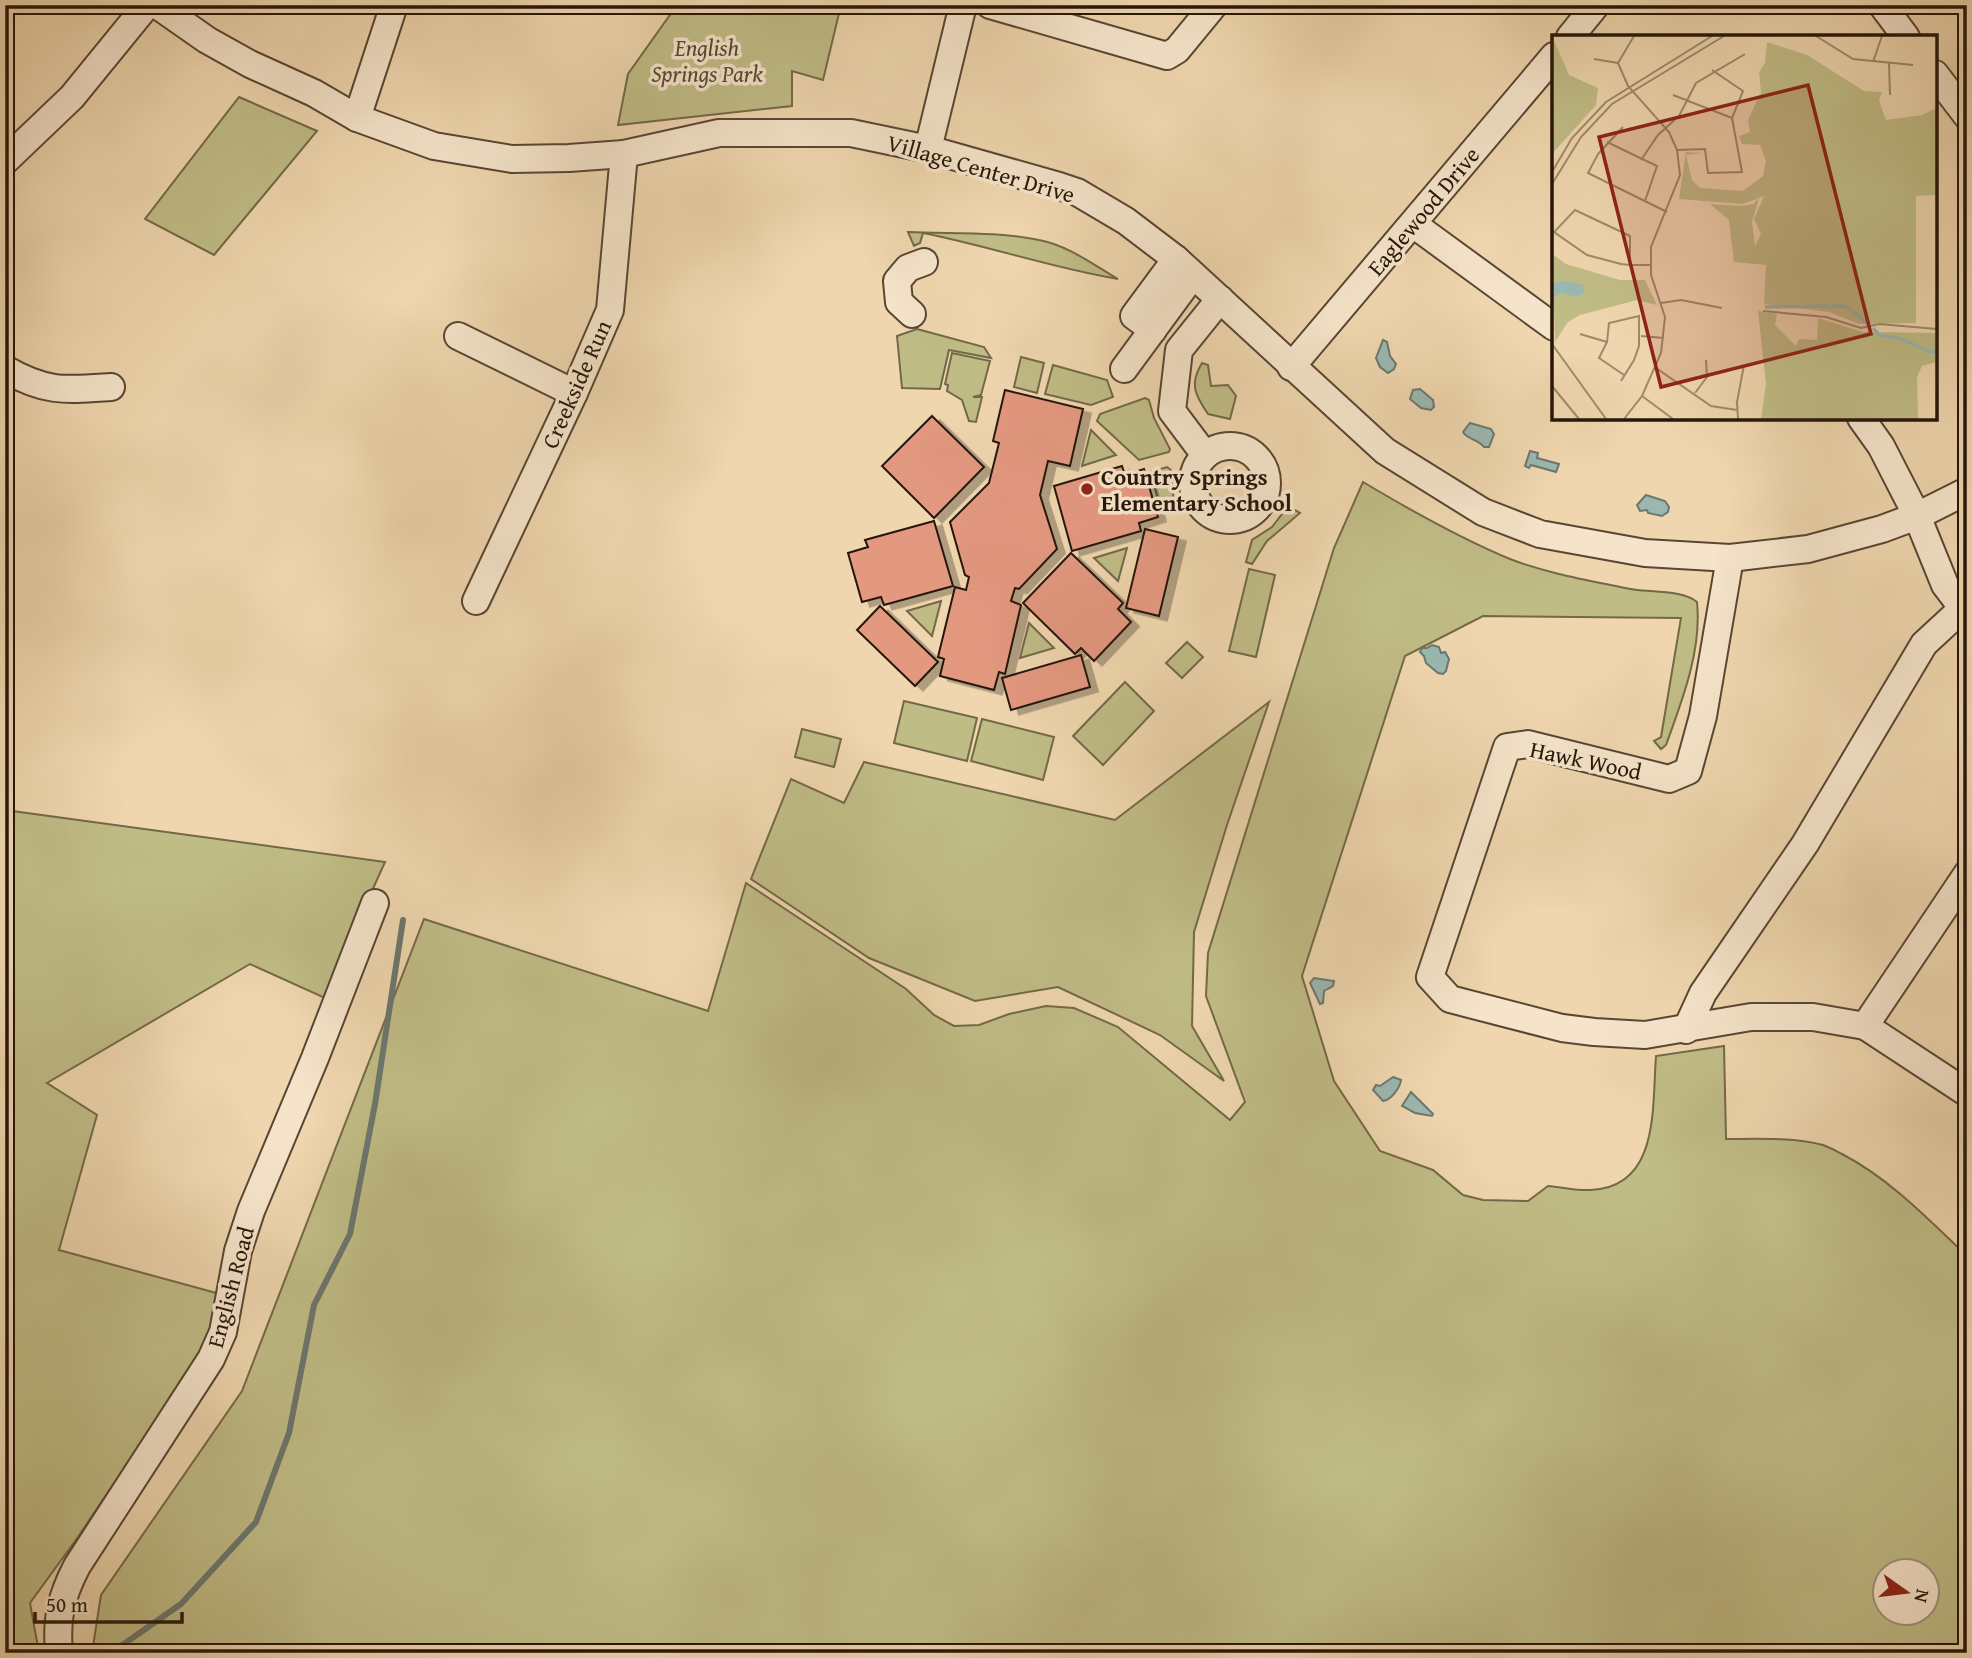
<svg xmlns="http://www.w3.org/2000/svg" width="1972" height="1658" font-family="'Gentium Book Plus',serif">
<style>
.green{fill:#c0bc86;stroke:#736948;stroke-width:2;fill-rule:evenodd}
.water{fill:#9ab8b0;stroke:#6c776e;stroke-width:2}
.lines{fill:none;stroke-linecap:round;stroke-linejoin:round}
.stream{stroke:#6c776e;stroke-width:6}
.building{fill:#e39880;stroke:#26160a;stroke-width:2;filter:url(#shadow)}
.minor-casing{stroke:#584633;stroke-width:30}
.minor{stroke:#f5e4ca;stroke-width:26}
.poi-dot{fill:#8f2418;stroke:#f5e4ca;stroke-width:2.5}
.labels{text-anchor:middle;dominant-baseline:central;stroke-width:7;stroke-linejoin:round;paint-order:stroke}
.park-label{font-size:23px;font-style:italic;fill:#54482f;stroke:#f5e4ca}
.street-label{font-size:23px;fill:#26160a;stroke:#f5e4ca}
.poi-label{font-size:23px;font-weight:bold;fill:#26160a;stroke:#f5e4ca;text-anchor:start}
.inset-river{fill:none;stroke:#9ab8b0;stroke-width:3.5}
.inset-road{fill:none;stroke:#9f896c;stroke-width:2}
.view{fill:#8f2418;fill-opacity:0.15;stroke:#8f2418;stroke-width:3.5}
.inset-edge{fill:none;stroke:#26160a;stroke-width:3.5}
</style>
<defs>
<filter id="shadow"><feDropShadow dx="8" dy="4.5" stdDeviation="0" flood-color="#0004"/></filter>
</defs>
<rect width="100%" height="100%" fill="#efd6ae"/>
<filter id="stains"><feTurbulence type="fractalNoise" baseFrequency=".00286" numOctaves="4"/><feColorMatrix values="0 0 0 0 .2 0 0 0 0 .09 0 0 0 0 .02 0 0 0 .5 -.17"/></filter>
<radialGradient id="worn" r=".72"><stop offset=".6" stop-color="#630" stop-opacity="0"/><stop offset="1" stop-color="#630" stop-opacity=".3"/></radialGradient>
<!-- green -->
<g class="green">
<polygon points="677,5 841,5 823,80 792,71 792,106 618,125 628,74"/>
<polygon points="239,97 317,131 214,255 145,219"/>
<path d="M 908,232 C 951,234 997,231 1039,240 C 1067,245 1094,265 1118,279 C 1052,268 989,246 923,233 L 920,243 L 914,246 Z"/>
<polygon points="917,329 984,347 991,358 949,350 940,389 902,388 897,336"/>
<polygon points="952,353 990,361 981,395 973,397 982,397 976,422 969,421 962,400 947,391 948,385 945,384"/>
<polygon points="1021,357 1044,363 1037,393 1014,387"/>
<path d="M 1202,363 L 1208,365 L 1211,386 L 1228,385 L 1236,396 L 1230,419 L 1208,414 C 1195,395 1189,384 1202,363 Z"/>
<polygon points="1053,365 1107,380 1113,397 1091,405 1045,394"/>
<polygon points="1145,398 1149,400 1154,418 1170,449 1169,452 1139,460 1097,421 1100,414"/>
<polygon points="1091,430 1116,455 1082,466"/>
<polygon points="1167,467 1171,470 1174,505 1161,509 1150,472"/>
<path d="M 1363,482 C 1410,510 1459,538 1510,559 C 1546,573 1587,580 1625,588 C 1645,593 1682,589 1697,602 C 1702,650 1682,701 1666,745 L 1661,749 L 1654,741 L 1661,737 L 1681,618 L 1483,616 L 1405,656 L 1302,976 L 1334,1081 L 1380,1151 L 1433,1170 L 1463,1195 L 1483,1200 L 1528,1201 L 1548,1186 C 1562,1187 1577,1191 1591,1190 C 1660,1187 1652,1107 1656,1056 L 1724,1046 L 1726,1139 C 1758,1139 1791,1137 1823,1145 C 1829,1147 1836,1151 1842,1154 C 1890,1179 1928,1219 1967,1256 L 1967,1653 L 92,1653 L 101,1595 L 242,1391 L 424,919 L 708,1011 L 746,883 L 906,989 L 934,1015 L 954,1026 L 979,1025 L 1009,1014 L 1046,1006 L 1074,1008 L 1118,1027 L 1230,1120 L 1245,1102 L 1206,996 L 1208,953 L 1334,548 ZM 1884,1570 L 1926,1570 L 1926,1612 L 1884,1612 Z"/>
<polygon points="1288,506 1300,513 1267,541 1252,564 1246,562 1252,540 1272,527"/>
<polygon points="1127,548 1118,581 1094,558"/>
<polygon points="1249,569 1275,575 1256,657 1229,651"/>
<polygon points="941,601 932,636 907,611"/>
<polygon points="1029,623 1054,648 1020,658"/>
<polygon points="1187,642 1203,657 1182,678 1166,663"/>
<polygon points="1125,682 1154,711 1103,765 1073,736"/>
<polygon points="904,701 977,718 967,761 894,743"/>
<polygon points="1269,702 1227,825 1194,932 1192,1026 1224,1081 1160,1035 1058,987 975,1001 869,958 751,879 791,779 844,803 864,762 1115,820"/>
<polygon points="982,719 1054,737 1043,780 971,761"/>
<polygon points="802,729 841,739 834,767 795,757"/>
<polygon points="5,810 385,862 352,935 327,999 250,964 47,1083 97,1115 59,1250 220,1294 211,1331 200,1355 78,1537 30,1603 39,1653 5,1653"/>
</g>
<!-- water -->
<g class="water">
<polygon points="1383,340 1387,342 1390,356 1396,364 1394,369 1388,373 1380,367 1376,358"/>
<polygon points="1420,389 1433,400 1434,407 1431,410 1421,408 1410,399 1413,390"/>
<path d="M 1470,423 L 1491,429 L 1494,434 L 1489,447 L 1484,447 C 1478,439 1468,440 1463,432 Z"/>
<polygon points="1530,451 1538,453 1537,458 1559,464 1556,472 1531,465 1529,468 1525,466"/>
<polygon points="1646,495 1665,501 1669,507 1668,512 1662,516 1648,513 1647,510 1640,511 1637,505"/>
<polygon points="1432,645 1439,647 1441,653 1445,652 1449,659 1446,671 1443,674 1438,673 1426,663 1424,656 1420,652 1422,648 1427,648"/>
<polygon points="1314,978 1334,981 1333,986 1324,991 1323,1003 1320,1004 1310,983"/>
<path d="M 1393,1077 L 1401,1080 C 1400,1088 1391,1100 1383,1101 L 1373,1090 L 1376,1085 L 1380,1086 Z"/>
<polygon points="1411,1092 1433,1114 1432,1116 1415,1113 1402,1106"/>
</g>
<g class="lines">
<!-- stream -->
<polyline class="stream" points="111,1653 181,1604 256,1522 289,1433 314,1305 350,1234 375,1104 403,920"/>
</g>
<!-- building -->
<g class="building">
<polygon points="1005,390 1083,409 1070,466 1048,461 1040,495 1057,549 1019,589 1015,588 1011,601 1021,605 1005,674 999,672 994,690 940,676 944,659 938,657 955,587 966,590 969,577 965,575 950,522 989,483 999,443 993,441"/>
<polygon points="932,416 984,467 934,518 882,466"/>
<polygon points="1122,466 1125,475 1144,469 1158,517 1139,523 1141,531 1072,551 1054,486"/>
<polygon points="934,521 953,586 884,605 881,597 862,602 848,553 868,547 865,540"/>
<polygon points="1145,529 1178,537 1159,616 1126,608"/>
<polygon points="1071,553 1123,603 1118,609 1131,622 1094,661 1081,648 1075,654 1023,603"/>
<polygon points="880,606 938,662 915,686 857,630"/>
<polygon points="1081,655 1090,687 1011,710 1002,678"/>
</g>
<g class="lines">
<!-- minor casing -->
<g class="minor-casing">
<g id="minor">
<polyline points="157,5 207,40 250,64 314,93 357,118 434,146 512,159 569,158 624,154 719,133 851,133 928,149 1059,186 1077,192 1126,221 1176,259 1385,451 1483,512 1540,534 1645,553 1730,558 1808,549 1882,529 1917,516 1967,491"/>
<polyline points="990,5 1167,56 1177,50 1214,5"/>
<polyline points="1882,5 1906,37"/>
<polyline points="1570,37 1596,5"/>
<polyline points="1935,74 1967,116"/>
<polyline points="357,118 394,5"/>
<polyline points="928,149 963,5"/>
<polyline points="5,161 72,97 147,5"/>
<polyline points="1413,224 1554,327"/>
<polyline points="912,314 899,302 897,281 908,268 924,262"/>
<polyline points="1153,330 1134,316 1176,259"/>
<polyline points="458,336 574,393"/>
<polyline points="1291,367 1554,56"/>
<path d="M 5,369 C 46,393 66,390 111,387"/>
<polyline points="1124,369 1193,275"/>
<polyline points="1861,418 1881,446 1917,516 1945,585 1967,614"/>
<circle cx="1230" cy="483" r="37"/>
<polyline points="1205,455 1172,411 1179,350 1220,299"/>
<polyline points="1730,558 1703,716 1688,771 1669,779 1528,744 1507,747 1430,977 1450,999 1562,1028 1594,1032 1645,1035 1751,1017 1813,1017 1865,1026 1967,1093"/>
<polyline points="476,601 574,393 610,310 624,154"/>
<polyline points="1865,1026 1967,874"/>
<polyline points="1686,1030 1703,993 1805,844 1924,644 1963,608"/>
<path d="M 59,1653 C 56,1618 61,1597 77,1566 L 211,1359 L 223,1332 L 238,1251 L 251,1211 L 315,1058 L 375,903"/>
</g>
</g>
<!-- minor -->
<use href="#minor" class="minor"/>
</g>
<!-- markers -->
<circle class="poi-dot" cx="1087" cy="489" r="7"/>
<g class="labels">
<!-- park labels -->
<g class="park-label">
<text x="707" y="47">English<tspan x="707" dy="26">Springs Park</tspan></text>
</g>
<!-- street labels -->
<g class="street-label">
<text transform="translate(981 168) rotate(16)">Village Center Drive</text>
<text transform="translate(1423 211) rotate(-50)">Eaglewood Drive</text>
<text transform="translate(576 384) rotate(-66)">Creekside Run</text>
<text transform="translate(1586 760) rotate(12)">Hawk Wood</text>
<text transform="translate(230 1287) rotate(-75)">English Road</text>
</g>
<!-- poi labels -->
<g class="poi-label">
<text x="1101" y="476">Country Springs<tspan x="1101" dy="26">Elementary School</tspan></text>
</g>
</g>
<!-- overview -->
<g transform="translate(1552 35)">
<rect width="385" height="385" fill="#efd6ae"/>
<path d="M 0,1 L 17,40 L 46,53 L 44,70 L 0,119 ZM 215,7 L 255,20 L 312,56 L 330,57 L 327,66 L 334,85 L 370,80 L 385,73 L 385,160 L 364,161 L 364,288 L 307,289 L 277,277 L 212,269 L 214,230 L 182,227 L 177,185 L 158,169 L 189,171 L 201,169 L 207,163 L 200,187 L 203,211 L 209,199 L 202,184 L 212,161 L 191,169 L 127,164 L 134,117 L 151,118 L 134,120 L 140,145 L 148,153 L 191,156 L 211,141 L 214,126 L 208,110 L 190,109 L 187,101 L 198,97 L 196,85 L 209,57 L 207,37 L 213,28 ZM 0,219 L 14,229 L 68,245 L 93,245 L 105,270 L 85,265 L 28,280 L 16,287 L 3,307 ZM 206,276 L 225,279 L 223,290 L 244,311 L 247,304 L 265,305 L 266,283 L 311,297 L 385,298 L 385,327 L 370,331 L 365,342 L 366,384 L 209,384 L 214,349 Z" fill="#c0bc86"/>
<path d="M 15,246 L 31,250 L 32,257 L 25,262 L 9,258 L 0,263 L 0,248 Z" fill="#9ab8b0"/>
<path class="inset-river" d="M 213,272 L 293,271 L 317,289M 321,293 L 327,300 L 350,304 L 377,317 L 385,316"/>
<path class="inset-road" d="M 264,1 L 301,24 L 361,30M 42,24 L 66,28M 321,27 L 330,1M 337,28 L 338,60M 121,60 L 180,83M 71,92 L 46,119 L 36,138 L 115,177M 55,107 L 105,131 L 93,166M 125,115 L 153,114 L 156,138 L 190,137 L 180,83 L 191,56 L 160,35M 89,125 L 106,100 L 127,81 L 144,48 L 193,19M 0,137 L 20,103 L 54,67 L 160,1M 0,149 L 29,102 L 60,69 L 172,1M 78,230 L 78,201 L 23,175 L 2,197 L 35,220 L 69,229 L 78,230 L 99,230M 109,268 L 129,265 L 170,273M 211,276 L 274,282 L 309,293 L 327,289 L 385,294M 28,299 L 55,307M 89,301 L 112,303M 0,309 L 54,384M 104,333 L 159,371 L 185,375M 69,346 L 82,325 L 87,311 L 87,281 L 57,288 L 55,307 L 47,323 L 72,340M 0,351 L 27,384M 143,358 L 155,342 L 154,325M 90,361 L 121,384M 72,384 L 90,361 L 109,318 L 113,282 L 99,240 L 99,212 L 128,140 L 125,115 L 117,97 L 76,51 L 66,28 L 82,1M 186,384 L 185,367 L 192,330"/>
<path class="view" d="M 256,50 L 319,299 L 109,352 L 47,102 Z"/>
<rect width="385" height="385" class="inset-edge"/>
</g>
<!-- margin -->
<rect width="1972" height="1658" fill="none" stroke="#efd6ae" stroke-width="28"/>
<rect x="7" y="7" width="1958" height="1644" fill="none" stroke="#26160a" stroke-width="3.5"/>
<rect x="14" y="14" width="1944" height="1630" fill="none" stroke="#26160a" stroke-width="2"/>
<!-- north arrow -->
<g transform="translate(1906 1592) rotate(104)"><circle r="33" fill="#f5e4ca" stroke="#a2927d" stroke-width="2"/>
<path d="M0-5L12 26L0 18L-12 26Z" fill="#8f2418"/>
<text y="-10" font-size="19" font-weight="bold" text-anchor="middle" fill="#26160a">N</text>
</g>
<!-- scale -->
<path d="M35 1612v10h147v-10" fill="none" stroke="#26160a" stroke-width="3.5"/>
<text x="46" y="1612" font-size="21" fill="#26160a" stroke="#f5e4ca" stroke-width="5" paint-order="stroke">50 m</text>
<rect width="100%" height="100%" filter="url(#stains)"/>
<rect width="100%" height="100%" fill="url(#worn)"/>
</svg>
